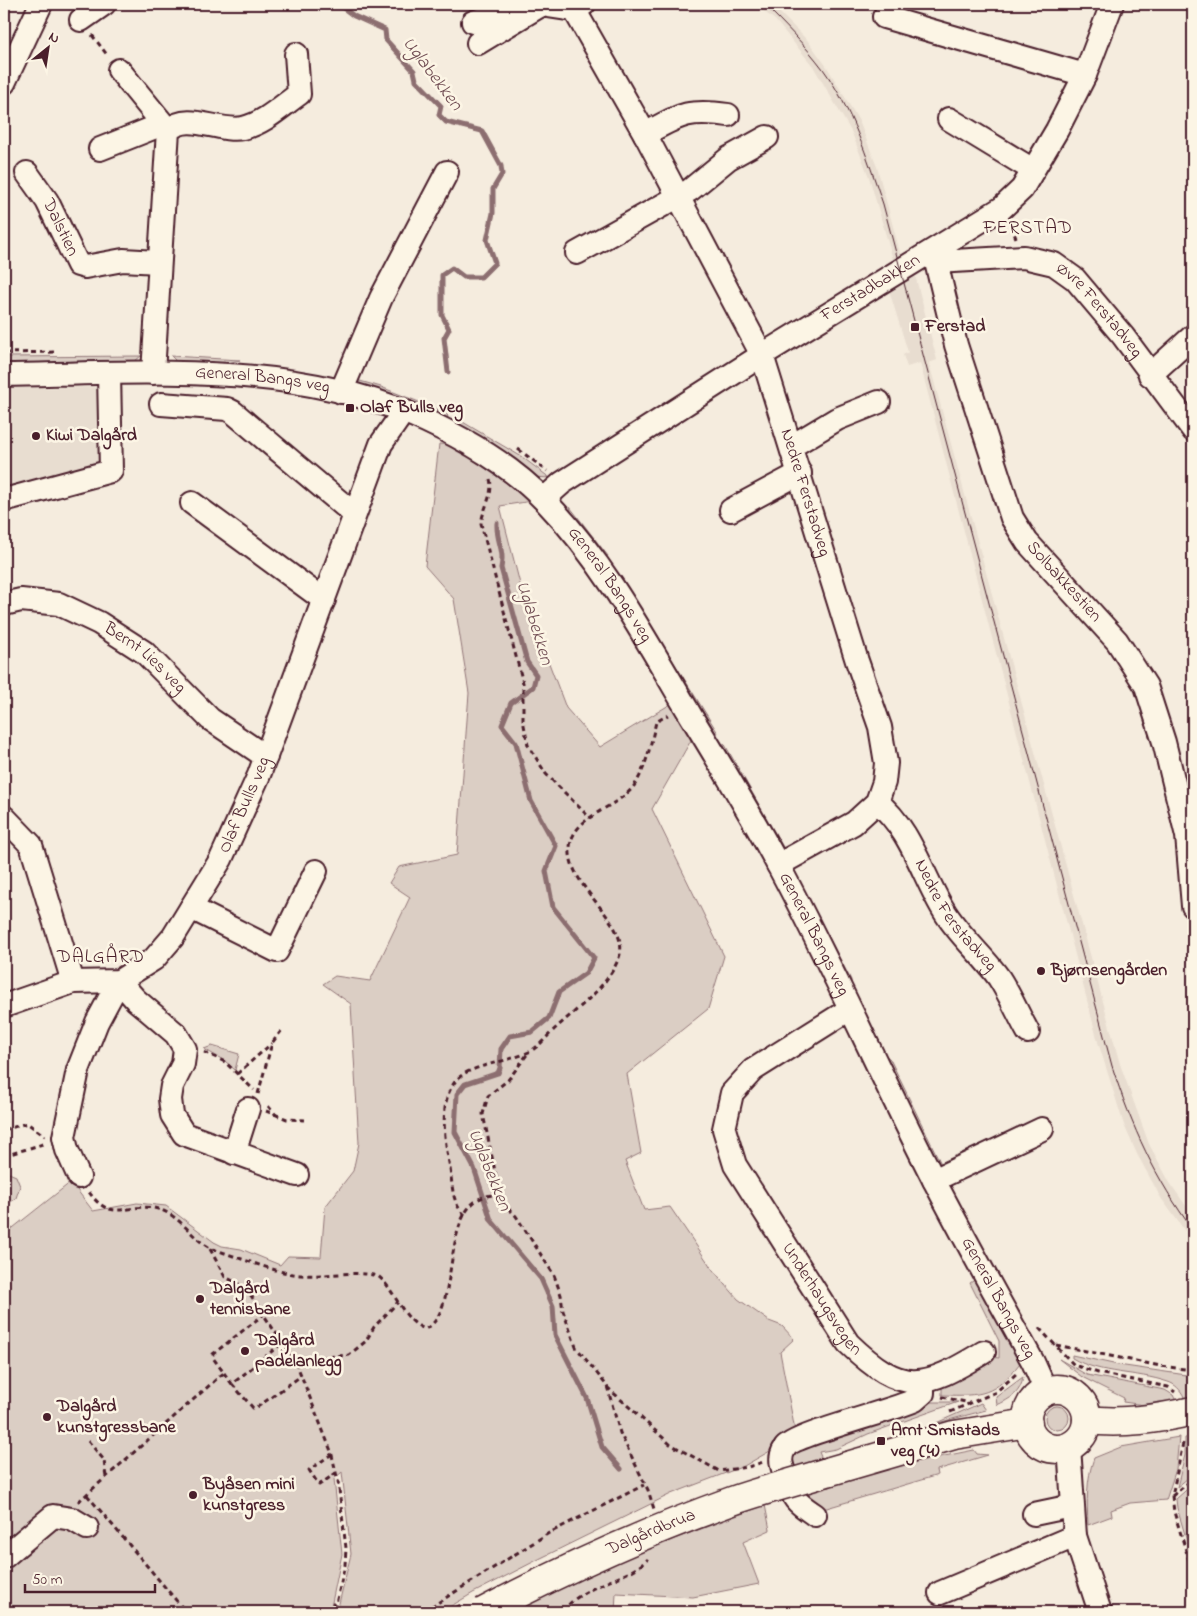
<svg xmlns="http://www.w3.org/2000/svg" width="1197" height="1616" font-family="'Indie Flower',sans-serif">
<style>
.built{fill:#e8ddd0}
.green{fill:#dbcec4;stroke:#927678}
.lines{fill:none;stroke-linecap:round;stroke-linejoin:round}
.stream{stroke:#8c6e70;stroke-width:5}
.minor-casing{stroke:#4a1f2b;stroke-width:26}
.major-casing{stroke:#4a1f2b;stroke-width:31}
.path{stroke:#4a1f2b;stroke-width:3;stroke-dasharray:5 4;stroke-linecap:butt}
.minor{stroke:#fcf5e5;stroke-width:22}
.major{stroke:#fcf5e5;stroke-width:28}
.tram{stroke:#4a1f2b;stroke-width:1}
.major-bridge-casing{stroke:#4a1f2b;stroke-width:31;stroke-linecap:butt}
.path-bridge{stroke:#4a1f2b;stroke-width:3;stroke-dasharray:5 4;stroke-linecap:butt}
.major-bridge{stroke:#fcf5e5;stroke-width:28}
.poi-dot{fill:#4a1f2b;stroke:#fcf5e5;stroke-width:2}
.labels{text-anchor:middle;dominant-baseline:central;stroke-width:5;stroke-linejoin:round;paint-order:stroke}
.street-label{font-size:18px;fill:#4a1f2b;stroke:#fcf5e5}
.poi-label{font-size:18px;font-weight:bold;fill:#4a1f2b;stroke:#fcf5e5;text-anchor:start}
.water-label{font-size:19px;font-style:italic;fill:#704d53;stroke:#fcf5e5}
.neighbourhood-label{font-size:19px;letter-spacing:1px;fill:#4a1f2b;stroke:#fcf5e5}
</style>
<rect width="100%" height="100%" fill="#f5ecde"/>
<filter id="ink" filterUnits="userSpaceOnUse"><feTurbulence type="fractalNoise" baseFrequency=".02" numOctaves="2"/><feDisplacementMap in="SourceGraphic" scale="10" xChannelSelector="R" yChannelSelector="G"/><feConvolveMatrix kernelMatrix="1 2 1 2 8 2 1 2 1" color-interpolation-filters="sRGB"/></filter>
<g filter="url(#ink)">
<!-- built -->
<g class="built">
<polygon points="754,4 772,5 808,41 827,67 859,121 877,167 906,275 914,271 937,360 929,363 1120,1064 1149,1144 1170,1183 1193,1216 1193,1242 1161,1198 1137,1154 1124,1125 1098,1042 920,363 907,367 903,355 908,352 888,287 899,280 869,177 852,133 813,66 775,20"/>
<polygon points="123,387 121,472 4,509 4,388"/>
</g>
<!-- green -->
<g class="green">
<polygon points="141,356 135,361 123,364 4,365 4,357"/>
<polygon points="171,356 240,360 219,365 178,363"/>
<polygon points="353,379 381,387 447,413 448,419 446,420 353,387"/>
<polygon points="456,418 522,457 550,478 532,477 453,424"/>
<polygon points="439,444 452,445 532,501 500,506 522,592 566,708 600,747 674,702 694,735 652,809 724,956 708,1009 627,1074 641,1153 625,1161 644,1210 670,1207 713,1270 738,1299 769,1321 782,1326 794,1339 780,1352 796,1436 744,1466 671,1494 539,1559 473,1593 441,1612 337,1612 351,1554 342,1472 334,1479 342,1554 330,1612 4,1612 4,1235 71,1182 93,1211 137,1203 166,1206 214,1242 222,1246 241,1249 280,1265 288,1256 321,1257 325,1207 353,1171 359,1143 351,1004 323,984 335,976 370,981 410,897 389,883 399,867 457,855 469,693 454,599 425,566"/>
<polygon points="570,507 608,556 604,556 572,515"/>
<polygon points="663,645 718,733 714,735 661,647"/>
<polygon points="724,743 783,847 781,848 722,750"/>
<polygon points="794,870 851,980 851,987 794,880"/>
<polygon points="212,1046 239,1054 235,1070 225,1061 204,1049"/>
<polygon points="885,1055 890,1059 942,1166 939,1168"/>
<polygon points="4,1171 16,1176 20,1186 16,1198 4,1207"/>
<path d="M 976,1279 L 1020,1363 C 994,1396 982,1396 942,1395 L 942,1383 L 991,1357 L 999,1358 L 999,1341 L 970,1283 Z"/>
<path d="M 1072,1355 L 1118,1365 L 1193,1376 L 1193,1400 L 1181,1402 L 1184,1397 C 1181,1390 1175,1384 1168,1382 C 1136,1371 1101,1375 1072,1358 Z"/>
<polygon points="1059,1359 1087,1375 1165,1390 1173,1395 1177,1403 1144,1405 1123,1402 1124,1398 1082,1377"/>
<path d="M 1023,1377 C 1021,1393 1010,1399 997,1405 L 996,1397 Z"/>
<polygon points="923,1402 958,1402 868,1434 836,1449 819,1452 832,1485 905,1464 974,1450 977,1454 988,1455 937,1470 938,1475 820,1510 803,1497 788,1458 793,1449"/>
<polygon points="981,1403 986,1410 934,1424"/>
<circle cx="1057" cy="1418" r="12"/>
<path d="M 1179,1437 L 1176,1469 L 1166,1500 L 1130,1503 L 1111,1510 L 1112,1516 L 1088,1525 C 1087,1502 1086,1480 1094,1458 L 1121,1447 Z"/>
<polygon points="1193,1437 1193,1474 1177,1487 1185,1455 1185,1438"/>
<polygon points="1193,1484 1193,1561 1177,1508 1176,1499"/>
<polygon points="765,1505 770,1530 743,1542 759,1584 693,1597 616,1593 615,1612 511,1612 626,1557"/>
</g>
<g class="lines">
<!-- stream -->
<g class="stream">
<polyline points="338,4 354,16 385,30 386,40 414,71 416,80 441,106 439,115 446,122 482,131 501,166 502,174 493,189 493,213 487,240 495,263 481,277 464,277 452,268 442,275 442,315 449,329 444,338 448,372"/>
<path d="M 497,523 C 496,543 505,548 501,568 L 527,662 L 536,675 L 533,687 L 511,703 L 502,725 L 516,743 L 531,801 L 556,846 L 546,871 L 553,907 L 594,958 L 586,973 L 559,992 L 549,1018 L 532,1032 L 510,1036 L 501,1049 L 500,1068 L 498,1073 L 465,1084 L 457,1094 L 455,1132 L 474,1168 L 491,1220 L 541,1279 L 553,1306 L 555,1335 L 587,1398 L 602,1447 L 621,1469"/>
</g>
<!-- minor casing -->
<g class="minor-casing">
<g id="minor">
<path id="s1" d="M 571,4 L 645,134 L 762,355 L 857,661 L 880,727 L 886,763 L 884,782 L 877,802 L 854,823 L 778,865"/>
<polyline points="884,17 1085,75"/>
<polyline points="81,20 104,4"/>
<polyline points="473,22 501,12 516,4"/>
<polyline points="478,43 541,5 567,9 584,4"/>
<polyline points="119,70 168,130 153,373"/>
<polyline points="4,83 41,4"/>
<polyline points="949,119 1033,170"/>
<path d="M 168,130 C 190,111 217,133 243,128 C 263,124 282,106 299,94 L 296,54"/>
<path d="M 645,134 C 680,115 687,109 728,115"/>
<polyline points="100,149 163,124"/>
<path id="s2" d="M 27,173 L 47,201 L 78,265 L 85,267 L 123,260 L 158,262"/>
<polyline points="577,253 690,190 729,158 767,137"/>
<path id="s3" d="M 931,253 L 936,262 L 956,345 L 1012,518 L 1027,542 L 1117,641 L 1146,686 L 1164,742 L 1187,836 L 1193,906"/>
<path id="s4" d="M 936,262 L 1024,257 L 1054,264 L 1075,279 L 1123,336 L 1193,430"/>
<path id="s5" d="M 4,375 C 134,373 285,361 408,413 C 457,434 509,463 546,502 C 606,564 647,642 691,716 C 721,765 751,814 778,865 C 834,969 881,1077 935,1182 C 966,1242 1000,1302 1033,1362 L 1046,1391"/>
<polyline points="1150,375 1193,336"/>
<polyline points="341,392 381,298 447,172"/>
<polyline points="161,404 227,409 233,412 354,514"/>
<polyline points="792,446 837,419 879,402"/>
<path id="s6" d="M 544,499 L 562,483 L 762,355 L 1002,208 L 1022,189 L 1057,130 L 1085,75 L 1112,4"/>
<polyline points="4,500 111,471 109,374"/>
<polyline points="192,503 324,600"/>
<polyline points="731,510 800,473"/>
<path id="s7" d="M 4,604 L 21,600 L 59,604 L 99,623 L 144,652 L 210,719 L 266,757"/>
<path id="s8" d="M 877,802 C 910,828 922,874 943,909 C 958,935 982,954 999,978 C 1010,995 1018,1014 1028,1032"/>
<polyline points="4,817 31,845 73,982"/>
<polyline points="191,908 277,951 316,871"/>
<path id="s9" d="M 4,1006 L 73,982 L 119,981 L 154,959 L 173,937 L 221,859 L 259,775 L 381,444 L 404,411"/>
<path id="s10" d="M 850,1009 L 753,1070 L 732,1093 L 724,1129 L 735,1165 L 848,1343 C 903,1396 923,1389 984,1352"/>
<polyline points="234,1153 248,1109"/>
<polyline points="79,1177 67,1150 64,1137 78,1070 97,1022 119,981 136,1000 176,1034 185,1049 183,1064 172,1086 170,1099 172,1115 184,1134 297,1175"/>
<polyline points="934,1180 1042,1129"/>
<polyline points="1069,1446 1075,1536 1100,1612"/>
<polyline points="1034,1514 1072,1506"/>
<path d="M 815,1515 C 794,1501 794,1500 786,1477 C 782,1467 778,1458 785,1448 C 793,1435 892,1411 915,1400 L 923,1393 L 923,1382"/>
<polyline points="4,1557 53,1516 72,1519 87,1528"/>
<polyline points="940,1593 1075,1536"/>
</g>
</g>
<!-- major casing -->
<g class="major-casing">
<g id="major">
<circle cx="1057" cy="1419" r="30"/>
<path d="M 1087,1420 C 1124,1424 1157,1419 1193,1411"/>
<polyline points="827,1472 954,1435 1028,1423"/>
</g>
</g>
<!-- path -->
<g class="path">
<polyline points="92,35 108,56"/>
<polyline points="1011,226 1016,238"/>
<polyline points="4,353 58,352"/>
<polyline points="518,449 547,471"/>
<path d="M 490,479 C 494,495 483,508 481,524 L 523,683 L 523,720 L 528,745 L 546,774 L 590,818"/>
<polyline points="204,1052 225,1062 254,1090"/>
<polyline points="237,1074 272,1043"/>
<polyline points="258,1094 272,1043 282,1030"/>
<polyline points="268,1106 276,1115"/>
<polyline points="266,1111 287,1119 305,1120"/>
<polyline points="4,1130 27,1123 45,1136"/>
<polyline points="4,1156 46,1143"/>
<path d="M 89,1192 C 112,1225 129,1201 158,1209 C 181,1215 195,1243 213,1249 C 238,1257 276,1273 301,1275 C 326,1277 354,1270 378,1276 C 396,1290 402,1321 425,1329 C 464,1312 436,1196 495,1195 L 516,1216 L 554,1275 L 561,1295 L 563,1311 L 576,1347 L 607,1386 L 620,1433 L 648,1490 L 654,1509"/>
<polyline points="495,1195 496,1176 483,1114 488,1096 508,1080 529,1052"/>
<path d="M 465,1215 C 450,1202 453,1181 449,1163 C 444,1136 436,1088 467,1072 C 487,1063 509,1061 529,1052 C 539,1047 548,1035 557,1027 C 579,1007 606,988 618,960 C 635,924 566,889 570,847 C 573,814 621,808 636,783 C 647,765 651,742 656,722 L 668,715"/>
<polyline points="210,1249 225,1277 237,1283 250,1294 297,1365 331,1451 338,1481 346,1548 345,1565 334,1612"/>
<polyline points="1039,1328 1074,1365 1098,1373 1168,1387 1175,1392"/>
<polyline points="1056,1345 1160,1366 1193,1370"/>
<polyline points="293,1360 349,1355 366,1341 374,1327 398,1302"/>
<polyline points="224,1373 232,1384 282,1343"/>
<polyline points="232,1384 253,1408 256,1408 301,1376"/>
<polyline points="607,1387 670,1444 719,1471 748,1467 763,1462"/>
<polyline points="942,1397 970,1403"/>
<polyline points="950,1412 996,1392 1017,1373"/>
<polyline points="88,1441 104,1460 106,1478"/>
<polyline points="1183,1443 1172,1496 1174,1512 1193,1573"/>
<polyline points="332,1454 309,1470 319,1485 336,1473"/>
<polyline points="87,1495 186,1612"/>
<polyline points="1172,1496 1193,1479"/>
<polyline points="78,1502 220,1376 224,1373 213,1358 213,1354 263,1315"/>
<polyline points="327,1612 334,1603"/>
<polyline points="423,1612 549,1533 644,1485"/>
<path d="M 563,1612 C 581,1584 625,1582 648,1559"/>
</g>
<!-- minor -->
<use href="#minor" class="minor"/>
<!-- major -->
<use href="#major" class="major"/>
<!-- tram -->
<path class="tram" d="M 764,4 C 784,24 805,45 823,69 C 852,109 867,157 883,204 L 1112,1066 C 1132,1128 1155,1178 1193,1230"/>
<!-- major-bridge casing -->
<g class="major-bridge-casing">
<g id="major-bridge">
<path id="s11" d="M 483,1612 C 564,1569 646,1532 732,1501 C 763,1490 796,1482 827,1472"/>
</g>
</g>
<!-- path-bridge -->
<polyline class="path-bridge" points="448,1612 463,1604"/>
<!-- major-bridge -->
<use href="#major-bridge" class="major-bridge"/>
</g>
</g>
<!-- markers -->
<g class="poi-dot">
<rect x="910" y="322" width="10" height="10" rx="2.5"/>
<rect x="345" y="403" width="10" height="10" rx="2.5"/>
<circle cx="36" cy="436" r="5"/>
<circle cx="1041" cy="971" r="5"/>
<circle cx="200" cy="1299" r="5"/>
<circle cx="245" cy="1351" r="5"/>
<circle cx="47" cy="1417" r="5"/>
<rect x="876" y="1436" width="10" height="10" rx="2.5"/>
<circle cx="193" cy="1495" r="5"/>
</g>
<g class="labels">
<!-- street labels -->
<g class="street-label">
<text stroke="none"><textPath href="#s2" startOffset="64">Dalstien</textPath></text>
<text stroke="none"><textPath href="#s6" startOffset="389">Ferstadbakken</textPath></text>
<text stroke="none"><textPath href="#s4" startOffset="184">Øvre Ferstadveg</textPath></text>
<text stroke="none"><textPath href="#s5" startOffset="259">General Bangs veg</textPath></text>
<text stroke="none"><textPath href="#s1" startOffset="544">Nedre Ferstadveg</textPath></text>
<text stroke="none"><textPath href="#s3" startOffset="360">Solbakkestien</textPath></text>
<text stroke="none"><textPath href="#s5" startOffset="679">General Bangs veg</textPath></text>
<text stroke="none"><textPath href="#s7" startOffset="158">Bernt Lies veg</textPath></text>
<text stroke="none"><textPath href="#s9" startOffset="340">Olaf Bulls veg</textPath></text>
<text stroke="none"><textPath href="#s8" startOffset="139">Nedre Ferstadveg</textPath></text>
<text stroke="none"><textPath href="#s5" startOffset="1084">General Bangs veg</textPath></text>
<text stroke="none"><textPath href="#s10" startOffset="380">Underhaugsvegen</textPath></text>
<text stroke="none"><textPath href="#s5" startOffset="1492">General Bangs veg</textPath></text>
<text stroke="none"><textPath href="#s11" startOffset="186">Dalgårdbrua</textPath></text>
</g>
<!-- poi labels -->
<g class="poi-label">
<text x="925" y="327">Ferstad</text>
<text x="360" y="408">Olaf Bulls veg</text>
<text x="46" y="436">Kiwi Dalgård</text>
<text x="1051" y="971">Bjørnsengården</text>
<text x="210" y="1289">Dalgård<tspan x="210" dy="21">tennisbane</tspan></text>
<text x="255" y="1341">Dalgård<tspan x="255" dy="21">padelanlegg</tspan></text>
<text x="57" y="1407">Dalgård<tspan x="57" dy="21">kunstgressbane</tspan></text>
<text x="891" y="1431">Arnt Smistads<tspan x="891" dy="21">veg (4)</tspan></text>
<text x="203" y="1485">Byåsen mini<tspan x="203" dy="21">kunstgress</tspan></text>
</g>
<!-- water labels -->
<g class="water-label">
<text transform="translate(432 74) rotate(53)">Uglabekken</text>
<text transform="translate(534 623) rotate(73)">Uglabekken</text>
<text transform="translate(489 1170) rotate(68)">Uglabekken</text>
</g>
<!-- neighbourhood labels -->
<g class="neighbourhood-label">
<text x="1028" y="228">FERSTAD</text>
<text x="101" y="957">DALGÅRD</text>
</g>
</g>
<!-- margin -->
<rect width="1197" height="1616" fill="none" stroke="#fcf5e5" stroke-width="20"/>
<rect x="10" y="10" width="1177" height="1596" fill="none" stroke="#4a1f2b" stroke-width="2" filter="url(#ink)"/>
<!-- north arrow -->
<g transform="translate(48 48) rotate(30)" stroke="#fcf5e5" stroke-width="4" paint-order="stroke">
<path d="M0-4L9 19L0 12L-9 19Z" fill="#4a1f2b"/>
<text y="-8" font-size="14" font-weight="bold" text-anchor="middle" fill="#4a1f2b">N</text>
</g>
<!-- scale -->
<path d="M25 1584v8h130v-8" fill="none" stroke="#4a1f2b" stroke-width="2.5"/>
<text x="32" y="1584" font-size="15" fill="#4a1f2b" stroke="#fcf5e5" stroke-width="4" paint-order="stroke">50 m</text>
</svg>
